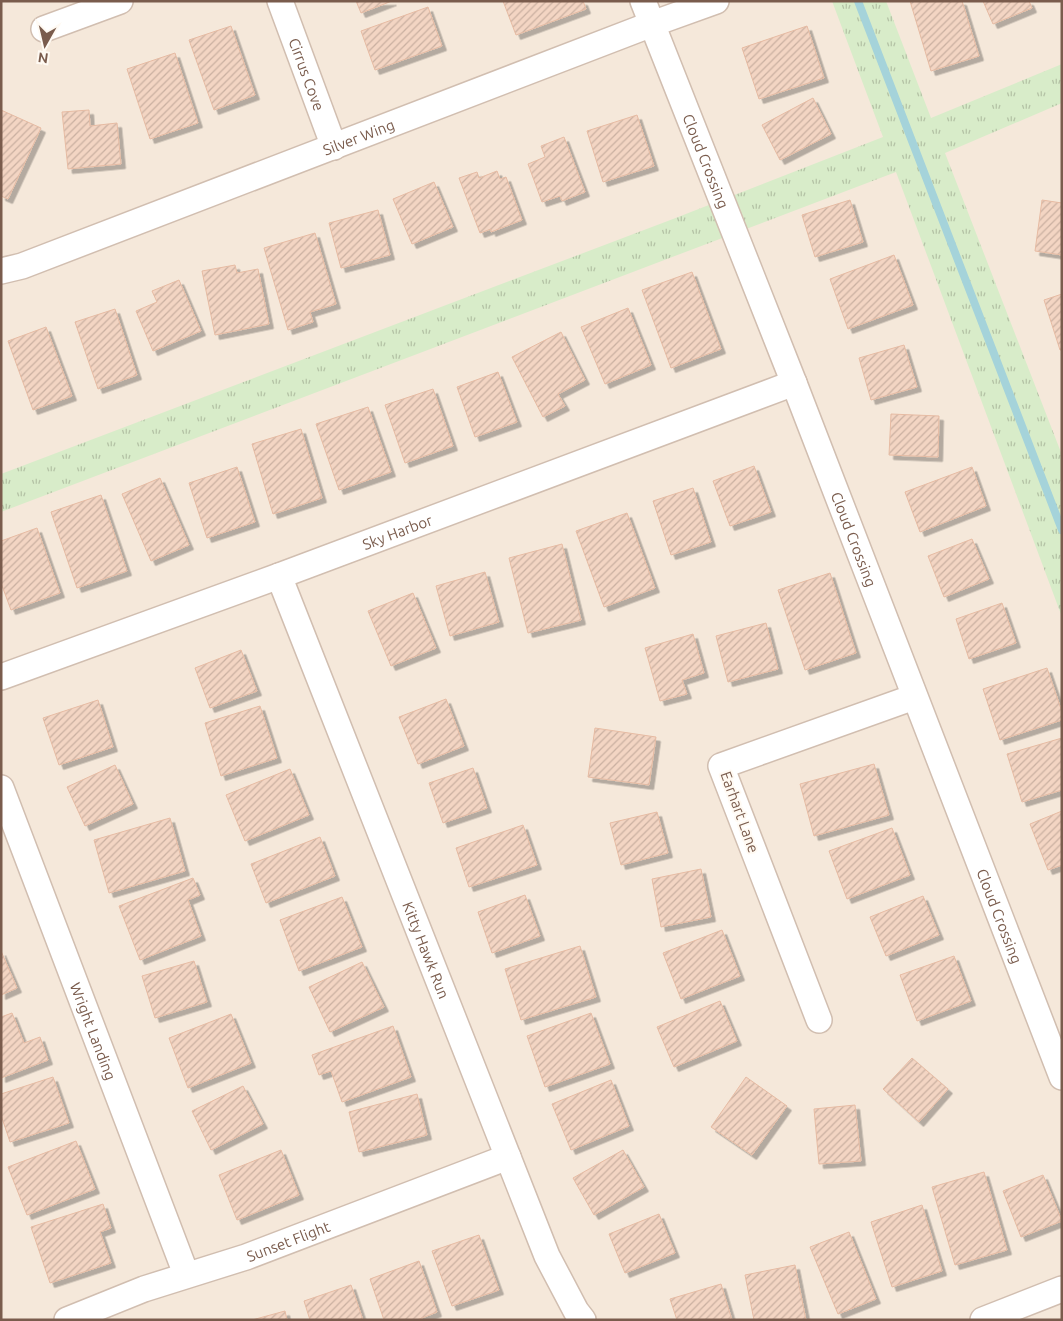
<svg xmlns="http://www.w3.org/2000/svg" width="1063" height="1321" font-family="Ubuntu,sans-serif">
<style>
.residential{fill:#f5e8da}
.grass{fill:url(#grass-tufts)}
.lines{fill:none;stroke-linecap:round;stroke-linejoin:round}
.stream{stroke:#a5d3da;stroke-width:8}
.building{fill:url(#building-hatch);stroke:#e6bba3;filter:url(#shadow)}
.minor-casing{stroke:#d1beb0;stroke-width:28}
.minor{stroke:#fff;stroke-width:25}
.labels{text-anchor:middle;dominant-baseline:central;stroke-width:4;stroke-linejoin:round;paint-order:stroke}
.street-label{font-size:15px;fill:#7a5c4d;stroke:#fffaf3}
</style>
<defs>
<pattern id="grass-tufts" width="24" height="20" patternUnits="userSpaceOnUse" patternTransform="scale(1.25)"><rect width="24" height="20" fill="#d8ecc9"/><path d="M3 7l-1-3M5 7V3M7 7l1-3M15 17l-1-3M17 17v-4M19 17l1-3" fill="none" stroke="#b4c2a5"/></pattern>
<pattern id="building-hatch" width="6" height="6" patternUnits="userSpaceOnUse" patternTransform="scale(1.25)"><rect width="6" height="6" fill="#f3d5c3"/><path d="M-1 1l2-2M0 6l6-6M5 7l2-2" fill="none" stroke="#cab0a1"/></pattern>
<filter id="shadow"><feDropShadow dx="4.5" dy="4.5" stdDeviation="0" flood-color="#0004"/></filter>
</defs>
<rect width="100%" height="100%" fill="#fdf6ec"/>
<!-- residential -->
<rect class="residential" x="1" y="1" width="1061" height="1319"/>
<!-- grass -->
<polygon class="grass" points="832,1 886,1 931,118 1062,64 1062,103 945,153 1062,455 1062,617 896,172 1,512 1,474 673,219 883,137"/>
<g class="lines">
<!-- stream -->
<polyline class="stream" points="858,1 1062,530"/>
</g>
<!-- building -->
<g class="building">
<polygon points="356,1 392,1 361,13"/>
<polygon points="503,1 583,1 586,9 516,35"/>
<polygon points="910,1 962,1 979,56 931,71"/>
<polygon points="983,1 1029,1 1032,8 993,24"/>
<polygon points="428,7 442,46 375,70 361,31"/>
<polygon points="231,26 255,95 214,110 189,40"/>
<polygon points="807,26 824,78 759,99 742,48"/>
<polygon points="175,53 198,123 150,139 127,69"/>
<polygon points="813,98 831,134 780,160 762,125"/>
<polygon points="1,110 41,128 8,199 1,196"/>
<polygon points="89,110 90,126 117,123 121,164 68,169 62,112"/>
<polygon points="637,115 654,166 603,182 587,131"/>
<polygon points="564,137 585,192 562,201 560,196 542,202 528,164 545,157 541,146"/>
<polygon points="497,171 500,179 506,177 522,220 491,232 491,229 480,233 459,178 477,172 479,178"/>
<polygon points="434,182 453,227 412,244 393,199"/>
<polygon points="850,200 863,242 815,257 802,215"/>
<polygon points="1042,200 1062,203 1062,255 1035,251"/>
<polygon points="378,210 390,255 341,268 329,223"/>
<polygon points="315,233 336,304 310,312 313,322 288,330 264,248"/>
<polygon points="894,255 913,305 848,329 830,279"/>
<polygon points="235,265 237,273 258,269 269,324 215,335 202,271"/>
<polygon points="692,272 721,349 671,368 642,290"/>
<polygon points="179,280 201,331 153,351 136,311 157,302 152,291"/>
<polygon points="1062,294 1062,350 1060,350 1044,300"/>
<polygon points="628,308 651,365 605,384 581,327"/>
<polygon points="115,309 137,375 98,389 75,322"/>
<polygon points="46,327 72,396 33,410 8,341"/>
<polygon points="561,332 585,380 558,394 565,406 543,417 512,357"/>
<polygon points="904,345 917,387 871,400 859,358"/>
<polygon points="498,372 517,422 475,437 457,387"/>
<polygon points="433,389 453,446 405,463 385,405"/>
<polygon points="368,407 391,472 339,490 316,424"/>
<polygon points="891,414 939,416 938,457 889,455"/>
<polygon points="301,429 322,498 273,514 252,444"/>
<polygon points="754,466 771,512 730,526 713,481"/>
<polygon points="237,467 255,522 207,538 189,483"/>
<polygon points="972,467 986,506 920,532 905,492"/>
<polygon points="160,478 189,545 151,561 122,494"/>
<polygon points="693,488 711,542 671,555 653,501"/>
<polygon points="101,495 127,571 77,588 51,512"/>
<polygon points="627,513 655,588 604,607 576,531"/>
<polygon points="37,528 60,593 11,610 1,583 1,541"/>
<polygon points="972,539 989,579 944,597 928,556"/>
<polygon points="562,544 581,620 528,633 509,558"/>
<polygon points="485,572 499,622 450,636 436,586"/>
<polygon points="830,573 856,653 805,670 778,590"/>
<polygon points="413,593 436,648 391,666 368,611"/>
<polygon points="1002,603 1016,643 969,659 956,619"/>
<polygon points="766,623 778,669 728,682 716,636"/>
<polygon points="693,634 704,673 682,680 687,694 660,701 645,648"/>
<polygon points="241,650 257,691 210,708 195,668"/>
<polygon points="1047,668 1062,712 1062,720 1000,740 983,689"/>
<polygon points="446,699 464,746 418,764 399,717"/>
<polygon points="98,700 113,747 59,765 43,718"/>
<polygon points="260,706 277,758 221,776 205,723"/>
<polygon points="595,728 656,737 649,785 588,777"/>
<polygon points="1062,738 1062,790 1022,802 1007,754"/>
<polygon points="874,764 889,815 814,836 800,784"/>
<polygon points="115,765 133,804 85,826 67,787"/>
<polygon points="473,768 487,808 443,823 429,783"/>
<polygon points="290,769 309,815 245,841 226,795"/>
<polygon points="1062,811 1062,865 1048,870 1030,824"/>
<polygon points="657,812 668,853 621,865 610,823"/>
<polygon points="170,818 185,871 109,893 94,840"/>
<polygon points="523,825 537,865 469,887 456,848"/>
<polygon points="892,828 910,875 847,899 829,851"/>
<polygon points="320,837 335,876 266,903 251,864"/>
<polygon points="701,869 711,917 661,927 652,879"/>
<polygon points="193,878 200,895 188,900 201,936 140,960 119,906"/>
<polygon points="525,895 540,936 492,953 478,912"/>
<polygon points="923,896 939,935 886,956 870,917"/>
<polygon points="342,897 362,947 299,971 280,920"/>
<polygon points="722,930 740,976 681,999 663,953"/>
<polygon points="580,946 596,997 521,1020 505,969"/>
<polygon points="1,951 17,988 1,995"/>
<polygon points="954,956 971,1001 917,1021 900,975"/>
<polygon points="194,961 207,1002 155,1018 142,976"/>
<polygon points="362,962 384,1007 330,1032 309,987"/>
<polygon points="720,1001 737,1041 674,1067 657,1027"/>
<polygon points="12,1013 24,1043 40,1037 48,1060 1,1078 1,1017"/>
<polygon points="591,1013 610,1064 545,1087 527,1036"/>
<polygon points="231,1014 251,1063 188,1088 169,1038"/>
<polygon points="393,1026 411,1077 342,1102 331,1071 319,1075 312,1055"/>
<polygon points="912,1058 948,1089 919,1122 883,1089"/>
<polygon points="53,1077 69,1123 10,1142 1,1115 1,1094"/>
<polygon points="746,1077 787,1106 752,1155 711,1127"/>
<polygon points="611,1080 629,1126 571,1150 552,1104"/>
<polygon points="243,1086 263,1124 211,1150 192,1111"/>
<polygon points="417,1094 427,1135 359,1152 349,1112"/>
<polygon points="855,1105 861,1161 819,1164 814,1109"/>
<polygon points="76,1141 95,1189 27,1215 8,1167"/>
<polygon points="281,1150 299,1195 237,1220 219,1175"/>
<polygon points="623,1150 644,1187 594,1215 573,1178"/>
<polygon points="984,1172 1007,1250 955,1265 932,1187"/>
<polygon points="1043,1175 1062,1221 1021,1237 1003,1191"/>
<polygon points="103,1204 111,1228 100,1232 111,1263 50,1283 31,1227"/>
<polygon points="922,1205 942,1271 892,1287 871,1222"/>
<polygon points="659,1214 675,1253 625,1273 609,1234"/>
<polygon points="849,1232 876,1299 838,1314 810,1247"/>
<polygon points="479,1235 499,1290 452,1306 432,1251"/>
<polygon points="419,1261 437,1312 417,1320 384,1320 370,1279"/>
<polygon points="795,1265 806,1320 754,1320 745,1275"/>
<polygon points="721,1284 732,1320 677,1320 670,1299"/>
<polygon points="351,1285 363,1320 310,1320 304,1301"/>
<polygon points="285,1311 287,1320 252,1320"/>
</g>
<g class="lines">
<!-- minor casing -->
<g class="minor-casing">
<g id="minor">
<path id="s1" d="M 280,1 L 334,147"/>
<path id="s2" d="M 643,1 L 794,383 L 1062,1077"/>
<polyline points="44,29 120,1"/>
<path id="s3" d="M 1,271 L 22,266 L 652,24 L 716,1"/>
<path id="s4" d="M 279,576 L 547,1256 L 576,1311 L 583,1320"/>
<path id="s5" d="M 1,677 L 279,576 L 794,383"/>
<path id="s6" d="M 1,788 L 186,1274"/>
<polyline points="819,1020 721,766 914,697"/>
<path id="s7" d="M 67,1320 L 144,1289 L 246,1257 L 508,1157"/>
<polyline points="983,1320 1062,1289"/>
</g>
</g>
<!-- minor -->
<use href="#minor" class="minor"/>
</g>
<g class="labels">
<!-- street labels -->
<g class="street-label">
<text stroke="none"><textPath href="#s1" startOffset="78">Cirrus Cove</textPath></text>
<text stroke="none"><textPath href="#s3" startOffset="382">Silver Wing</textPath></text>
<text stroke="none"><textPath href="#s2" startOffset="172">Cloud Crossing</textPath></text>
<text stroke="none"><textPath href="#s5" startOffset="422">Sky Harbor</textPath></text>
<text stroke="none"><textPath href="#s2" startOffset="578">Cloud Crossing</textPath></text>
<text transform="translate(740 812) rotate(70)">Earhart Lane</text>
<text stroke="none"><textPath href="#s2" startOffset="982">Cloud Crossing</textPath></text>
<text stroke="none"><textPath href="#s4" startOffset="402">Kitty Hawk Run</textPath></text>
<text stroke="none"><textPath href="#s6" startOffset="260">Wright Landing</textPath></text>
<text stroke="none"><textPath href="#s7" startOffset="235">Sunset Flight</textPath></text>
</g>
</g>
<!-- border -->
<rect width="1063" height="1321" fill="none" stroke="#7a5c4d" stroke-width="5"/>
<!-- north arrow -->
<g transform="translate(45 45) rotate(188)" stroke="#fffaf3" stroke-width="4" paint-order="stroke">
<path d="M0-4L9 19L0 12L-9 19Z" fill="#7a5c4d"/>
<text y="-8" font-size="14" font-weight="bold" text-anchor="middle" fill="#7a5c4d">N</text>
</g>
</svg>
